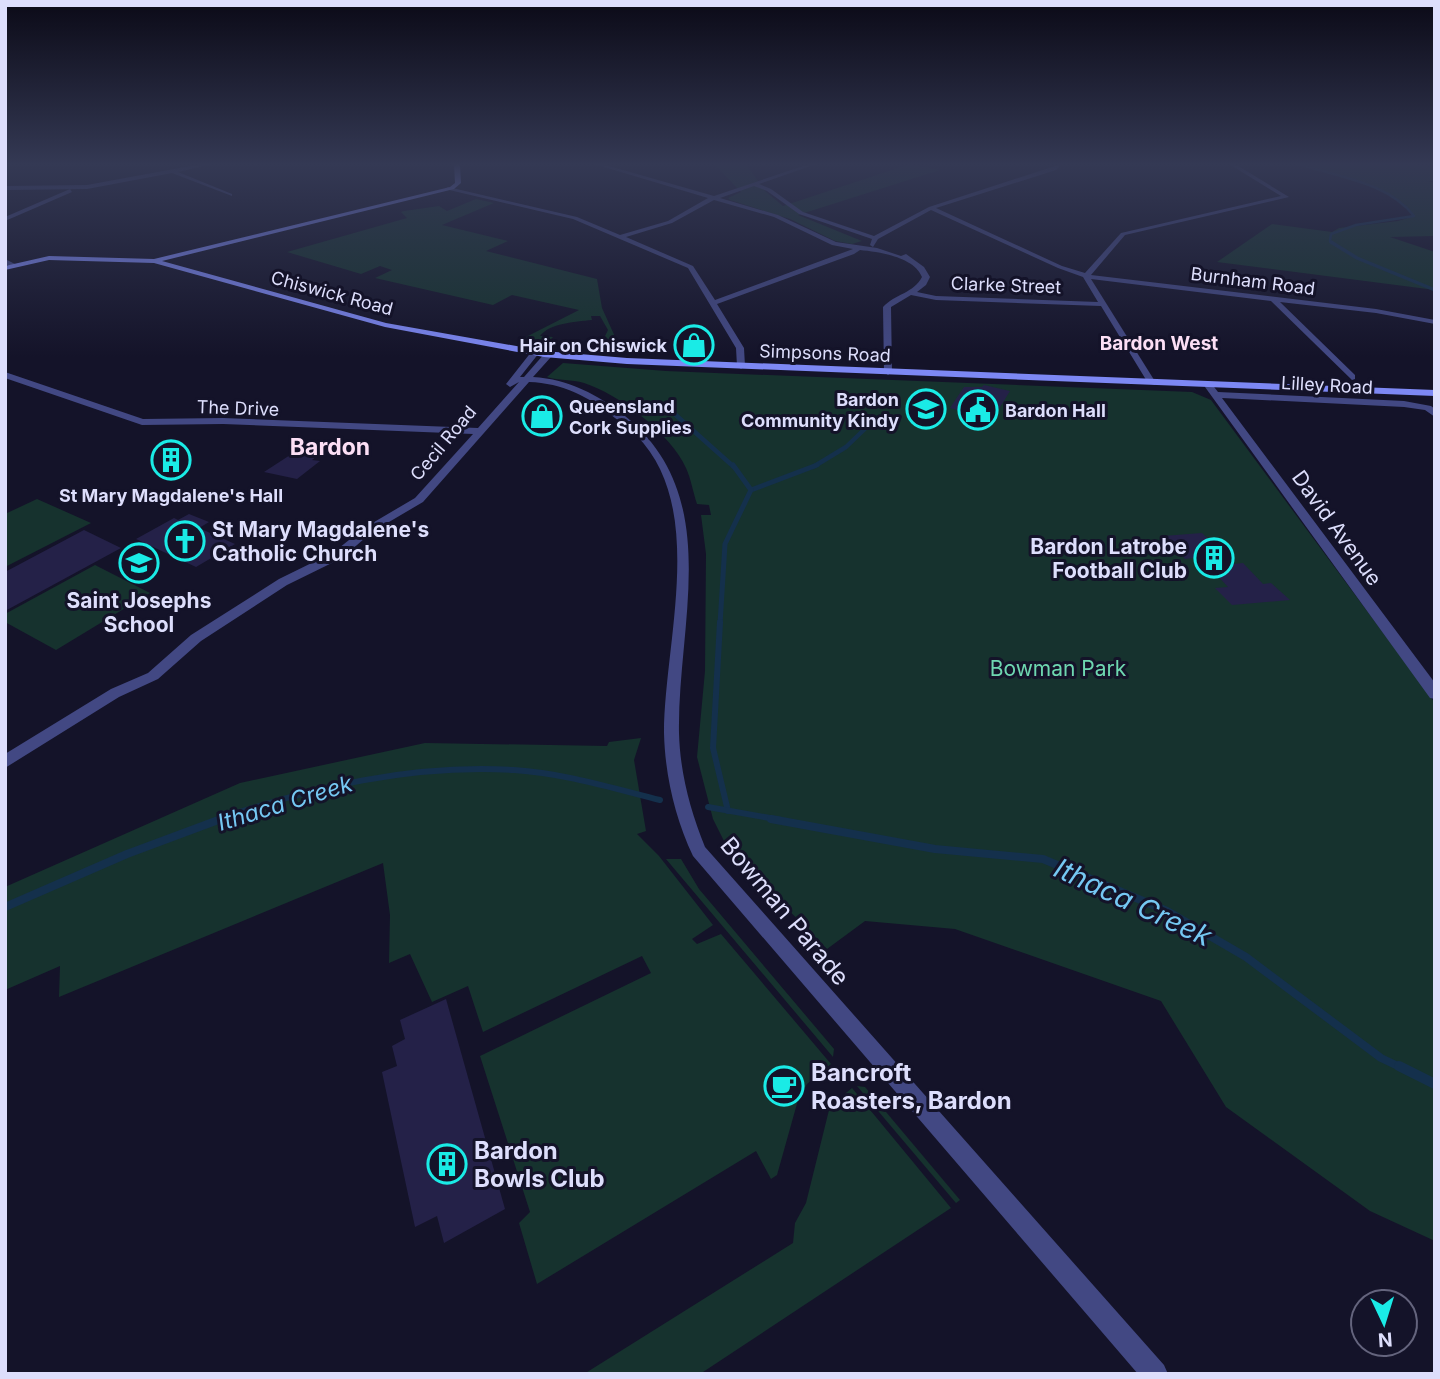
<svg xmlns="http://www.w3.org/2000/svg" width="1440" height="1379" font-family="Inter,sans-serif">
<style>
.green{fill:#16322e}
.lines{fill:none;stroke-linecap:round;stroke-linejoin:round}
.stream-far6{stroke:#14304c;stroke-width:2.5}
.stream-far5{stroke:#14304c;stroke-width:3.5}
.stream-far4{stroke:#14304c;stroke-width:4.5}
.stream-far3{stroke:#14304c;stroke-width:5}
.stream-far2{stroke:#14304c;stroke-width:6}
.stream-far1{stroke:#14304c;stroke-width:8}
.stream{stroke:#14304c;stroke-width:10}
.building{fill:#242148}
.street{fill:#424883;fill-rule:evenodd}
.secondary{fill:#7d88f4;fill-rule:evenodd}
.labels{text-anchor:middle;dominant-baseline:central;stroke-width:6;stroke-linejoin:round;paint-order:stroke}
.far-street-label{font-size:18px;fill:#dddefc;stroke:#141329}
.far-poi-label{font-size:18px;font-weight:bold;fill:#dddefc;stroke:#141329;text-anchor:end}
.far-neighbourhood-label{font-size:19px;font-weight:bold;fill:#fcdff5;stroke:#141329}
.street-label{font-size:21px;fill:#dddefc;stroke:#141329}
.poi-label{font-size:21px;font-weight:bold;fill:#dddefc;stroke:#141329;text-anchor:start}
.park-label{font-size:21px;fill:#6ed7b0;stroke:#141329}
.far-district-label{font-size:23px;font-weight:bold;fill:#fcdff5;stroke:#141329}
.water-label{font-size:23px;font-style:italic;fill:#75c8f3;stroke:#141329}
.near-street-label{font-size:24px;fill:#dddefc;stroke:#141329}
.near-poi-label{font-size:24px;font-weight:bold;fill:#dddefc;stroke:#141329;text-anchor:start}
.near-water-label{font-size:28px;font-style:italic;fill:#75c8f3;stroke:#141329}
</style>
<rect width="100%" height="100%" fill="#141329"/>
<!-- green -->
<g class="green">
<polygon points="714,164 746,164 765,191 783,206 910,164 940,170 798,215 862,241 852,244 835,241 790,219 730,200 728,198 741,192"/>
<path d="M 1300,164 L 1412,164 L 1435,167 L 1435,181 L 1428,181 L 1435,183 L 1435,236 L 1390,237 L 1435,252 L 1435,290 L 1217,262 L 1272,224 L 1332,232 L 1339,228 L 1398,221 L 1414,216 C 1401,188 1328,176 1300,164 Z"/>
<path d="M 476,199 L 494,203 L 442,225 L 508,241 L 486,251 L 597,279 L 602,308 L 621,350 L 608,349 L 609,340 L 605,336 L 608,330 L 600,316 L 591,316 L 592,320 C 574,322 550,323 540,336 L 553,337 L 547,343 L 522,339 L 579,310 L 512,295 L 493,305 L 375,278 L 392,270 L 380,266 L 361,274 L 287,252 L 407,218 L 401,212 L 404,211 L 439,206 L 447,211 Z"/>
<path d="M 563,363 L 666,371 L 1192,392 L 1211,400 L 1435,703 L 1435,1241 L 1370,1211 L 1226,1107 L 1161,1001 L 955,929 L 865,921 L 827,949 L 728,849 L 713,819 L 697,757 L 705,671 L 706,554 L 701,515 L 711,515 L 709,505 L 697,504 C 693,492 691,479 686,468 C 671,434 619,394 584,383 C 572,379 558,381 547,377 Z"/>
<polygon points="37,499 91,523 5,567 5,514"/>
<polygon points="95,565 150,593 56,650 5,622 5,614"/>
<polygon points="641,738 634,760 646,831 637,834 659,856 713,925 692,939 697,944 721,934 831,1064 807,1084 798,1100 777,1175 771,1179 756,1151 537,1284 519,1223 530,1212 480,1056 651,973 642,956 483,1032 468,986 432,1002 410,954 389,963 390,915 383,863 59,997 60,966 5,990 5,887 240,783 425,743 607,746 609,742"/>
<polygon points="666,859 681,859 699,889 834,1049 833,1057"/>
<polygon points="857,1086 865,1087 960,1200 956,1203"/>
<polygon points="852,1088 951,1208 700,1374 584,1374 793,1243 795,1223 806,1203 830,1106"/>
</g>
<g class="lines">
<!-- stream-far6 -->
<path class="stream-far6" d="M 1299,164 C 1337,177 1388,182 1414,216 L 1356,225 L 1331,234 L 1330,241 L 1334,244"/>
<!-- stream-far5 -->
<polyline class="stream-far5" points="1331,242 1357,258 1435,290"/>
<!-- stream-far4 -->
<g class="stream-far4">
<polyline points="669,409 734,467"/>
<polyline points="813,467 846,447 871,423"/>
</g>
<!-- stream-far3 -->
<g class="stream-far3">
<polyline points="751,490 817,465"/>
<polyline points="720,624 725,544 751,490 733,465"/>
</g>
<!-- stream-far2 -->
<g class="stream-far2">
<polyline points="720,622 713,748 728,811"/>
<polyline points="708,807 781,820"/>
<path d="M 216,820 C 312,787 412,764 514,770 C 563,773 612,788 660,800"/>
</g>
<!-- stream-far1 -->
<g class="stream-far1">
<polyline points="771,819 935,849 1043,859 1167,911 1246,957 1381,1058 1402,1068"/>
<polyline points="5,907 127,854 221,819"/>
</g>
<!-- stream -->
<polyline class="stream" points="1399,1066 1435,1084"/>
</g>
<!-- building -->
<g class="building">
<polygon points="984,385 1010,391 992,420 950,408 964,387 982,387"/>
<polygon points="304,446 324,450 312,460 320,461 297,479 264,472"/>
<polygon points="189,514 209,522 199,528 235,544 196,567 136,539 174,518 178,520"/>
<polygon points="84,530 121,548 5,611 5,572"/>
<polygon points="1202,533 1234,564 1243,563 1263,584 1271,583 1290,600 1232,605 1215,588 1228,587 1200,557 1185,559 1163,536"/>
<polygon points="446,999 505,1209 444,1243 437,1216 415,1227 382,1072 397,1066 392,1046 405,1039 400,1020"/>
</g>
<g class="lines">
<!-- street -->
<g class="street">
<polygon points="201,164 212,164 178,172 232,194 232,196 172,173 87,189 5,190 5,186 87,185"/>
<path d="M 594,164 L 602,164 L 714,196 L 809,164 L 816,164 L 759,184 L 771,189 L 803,212 L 874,236 L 929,207 L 1061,164 L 1056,170 L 936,208 L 1062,266 L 1085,273 L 1121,233 L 1281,196 L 1229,164 L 1235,164 L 1289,197 L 1125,235 L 1091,275 L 1376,309 L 1435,320 L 1435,324 L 1376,313 L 1280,302 L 1355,375 L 1355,379 L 1352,380 L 1271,301 L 1091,279 L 1156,383 L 1155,385 L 1148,383 L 1101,306 L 936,300 L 911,295 L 891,307 L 892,372 L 888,375 L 884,372 L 883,307 C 895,294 914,293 922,277 C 914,257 880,252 860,250 L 854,254 L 717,304 L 744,348 L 745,366 L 741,369 L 737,366 L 736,348 L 688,268 L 573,219 L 445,189 L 448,187 L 577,217 L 620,235 L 668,221 L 708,198 ZM 754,186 L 767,191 L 799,214 L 872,239 L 870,245 L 873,247 L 878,239 L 931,210 L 1058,268 L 1083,277 L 1098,302 L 936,296 L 917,292 L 926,285 L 930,277 L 924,267 L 906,254 L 901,256 L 877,248 L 836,242 L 778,215 L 720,198 ZM 714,200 L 774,217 L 832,245 L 853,249 L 715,300 L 693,266 L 626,237 L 672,223 Z"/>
<polygon points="70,189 72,192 5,221 5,217"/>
<polygon points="5,259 15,264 16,265 13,267 5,264"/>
<path d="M 532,351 L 539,353 L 520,377 L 524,377 L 545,353 L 551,353 L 551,357 L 533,377 C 569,379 598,395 625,416 C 725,497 677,624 679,733 C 680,772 690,810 705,847 L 1164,1365 L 1168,1374 L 1138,1374 L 693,856 C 675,818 665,775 664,733 C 664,643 708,507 636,435 C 630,429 622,423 615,418 C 590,397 562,383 529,382 L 423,502 L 372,532 L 342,558 L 287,585 L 201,641 L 158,679 L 119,697 L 5,768 L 5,754 L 111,689 L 148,673 L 191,635 L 279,579 L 334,552 L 364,528 L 415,498 L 473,434 L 223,424 L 142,425 L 5,378 L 5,372 L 143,419 L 223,418 L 478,428 L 519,382 L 510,387 L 506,384 Z"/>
<polygon points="1205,383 1211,383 1218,392 1404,401 1431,406 1435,409 1435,417 1425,410 1404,407 1222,398 1435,683 1435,699 1430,698 1205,387"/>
</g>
<!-- secondary -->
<polygon class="secondary" points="454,164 460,164 461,183 454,189 162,261 386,323 544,351 627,358 1435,390 1435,396 627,364 544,357 385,327 154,263 49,260 5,270 5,266 49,256 154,259 450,187 455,183"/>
</g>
<!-- sky -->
<linearGradient id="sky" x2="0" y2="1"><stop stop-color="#0b0a17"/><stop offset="0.46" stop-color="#343954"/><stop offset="1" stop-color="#343954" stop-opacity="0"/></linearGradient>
<rect width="1440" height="357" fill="url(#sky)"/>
<!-- icons -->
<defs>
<g id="shop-ring" transform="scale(2.0125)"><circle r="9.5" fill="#141329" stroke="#1aebe6" stroke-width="1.5"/><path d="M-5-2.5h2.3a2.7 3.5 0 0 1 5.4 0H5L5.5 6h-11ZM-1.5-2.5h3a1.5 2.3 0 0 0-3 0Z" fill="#1aebe6"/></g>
<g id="school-ring" transform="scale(2.0125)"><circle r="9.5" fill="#141329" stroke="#1aebe6" stroke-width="1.5"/><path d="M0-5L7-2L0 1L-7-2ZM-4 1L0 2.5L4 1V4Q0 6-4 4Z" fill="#1aebe6"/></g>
<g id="civic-ring" transform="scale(2.0125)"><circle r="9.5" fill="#141329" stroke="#1aebe6" stroke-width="1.5"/><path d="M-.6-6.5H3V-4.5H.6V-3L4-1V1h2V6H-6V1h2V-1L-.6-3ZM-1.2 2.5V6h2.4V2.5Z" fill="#1aebe6"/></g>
<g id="building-ring" transform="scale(2.0125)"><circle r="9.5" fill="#141329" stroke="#1aebe6" stroke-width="1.5"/><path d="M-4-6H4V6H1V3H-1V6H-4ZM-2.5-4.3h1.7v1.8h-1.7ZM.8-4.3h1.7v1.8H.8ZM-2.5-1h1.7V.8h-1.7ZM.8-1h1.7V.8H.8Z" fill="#1aebe6"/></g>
<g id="church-ring" transform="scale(2.0125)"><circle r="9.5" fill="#141329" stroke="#1aebe6" stroke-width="1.5"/><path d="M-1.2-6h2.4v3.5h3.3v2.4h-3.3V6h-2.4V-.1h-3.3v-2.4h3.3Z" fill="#1aebe6"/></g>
<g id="cafe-ring" transform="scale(2.0125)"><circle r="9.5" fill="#141329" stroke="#1aebe6" stroke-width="1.5"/><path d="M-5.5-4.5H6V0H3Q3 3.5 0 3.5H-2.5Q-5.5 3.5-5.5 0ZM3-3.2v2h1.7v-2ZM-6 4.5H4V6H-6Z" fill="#1aebe6"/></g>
</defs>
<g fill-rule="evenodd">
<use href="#shop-ring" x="694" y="345"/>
<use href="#school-ring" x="926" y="409"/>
<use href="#civic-ring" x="978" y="410"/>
<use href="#shop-ring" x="542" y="416"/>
<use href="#building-ring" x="171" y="460"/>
<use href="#church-ring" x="185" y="541"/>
<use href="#building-ring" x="1214" y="558"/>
<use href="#school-ring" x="139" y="563"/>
<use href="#cafe-ring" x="784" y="1086"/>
<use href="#building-ring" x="447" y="1164"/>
</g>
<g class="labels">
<!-- far-street labels -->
<g class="far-street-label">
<text transform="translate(1253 281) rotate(7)">Burnham Road</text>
<text transform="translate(1006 285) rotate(2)">Clarke Street</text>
<text transform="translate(332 293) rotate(15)">Chiswick Road</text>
<text transform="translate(825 353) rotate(2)">Simpsons Road</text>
<text transform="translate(1327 385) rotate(3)">Lilley Road</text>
<text transform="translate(238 408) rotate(2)">The Drive</text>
<text transform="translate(443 443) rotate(-50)">Cecil Road</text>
</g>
<!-- far-poi labels -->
<g class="far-poi-label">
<text x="667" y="345">Hair on Chiswick</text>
<text x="899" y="399">Bardon<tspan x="899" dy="21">Community Kindy</tspan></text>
<text x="569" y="406" text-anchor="start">Queensland<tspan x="569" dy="21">Cork Supplies</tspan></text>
<text x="1005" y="410" text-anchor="start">Bardon Hall</text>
<text x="171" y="495" text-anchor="middle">St Mary Magdalene's Hall</text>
</g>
<!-- far-neighbourhood labels -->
<g class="far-neighbourhood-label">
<text x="1159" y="343">Bardon West</text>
</g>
<!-- street labels -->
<g class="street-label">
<text transform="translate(1337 528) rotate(54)">David Avenue</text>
</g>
<!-- poi labels -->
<g class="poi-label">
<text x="212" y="529">St Mary Magdalene's<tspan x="212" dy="24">Catholic Church</tspan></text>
<text x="1187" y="546" text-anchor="end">Bardon Latrobe<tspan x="1187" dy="24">Football Club</tspan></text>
<text x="139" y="600" text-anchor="middle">Saint Josephs<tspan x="139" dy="24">School</tspan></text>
</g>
<!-- park labels -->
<g class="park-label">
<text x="1058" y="668">Bowman Park</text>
</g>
<!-- far-district labels -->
<g class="far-district-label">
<text x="330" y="447">Bardon</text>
</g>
<!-- water labels -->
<g class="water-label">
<text transform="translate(285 803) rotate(-17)">Ithaca Creek</text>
</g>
<!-- near-street labels -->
<g class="near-street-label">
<text transform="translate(785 911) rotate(50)">Bowman Parade</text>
</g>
<!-- near-poi labels -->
<g class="near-poi-label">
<text x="811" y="1072">Bancroft<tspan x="811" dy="28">Roasters, Bardon</tspan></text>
<text x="474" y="1150">Bardon<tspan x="474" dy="28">Bowls Club</tspan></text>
</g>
<!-- near-water labels -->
<g class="near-water-label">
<text transform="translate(1133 902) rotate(25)">Ithaca Creek</text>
</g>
</g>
<!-- border -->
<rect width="1440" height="1379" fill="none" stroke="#dddefc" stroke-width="14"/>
<!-- north arrow -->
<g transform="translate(1384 1323) rotate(176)"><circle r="33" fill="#141329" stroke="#64647d" stroke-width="2"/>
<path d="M0-5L12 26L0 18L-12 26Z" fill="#1aebe6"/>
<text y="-10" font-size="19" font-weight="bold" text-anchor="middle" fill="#dddefc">N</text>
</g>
</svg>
